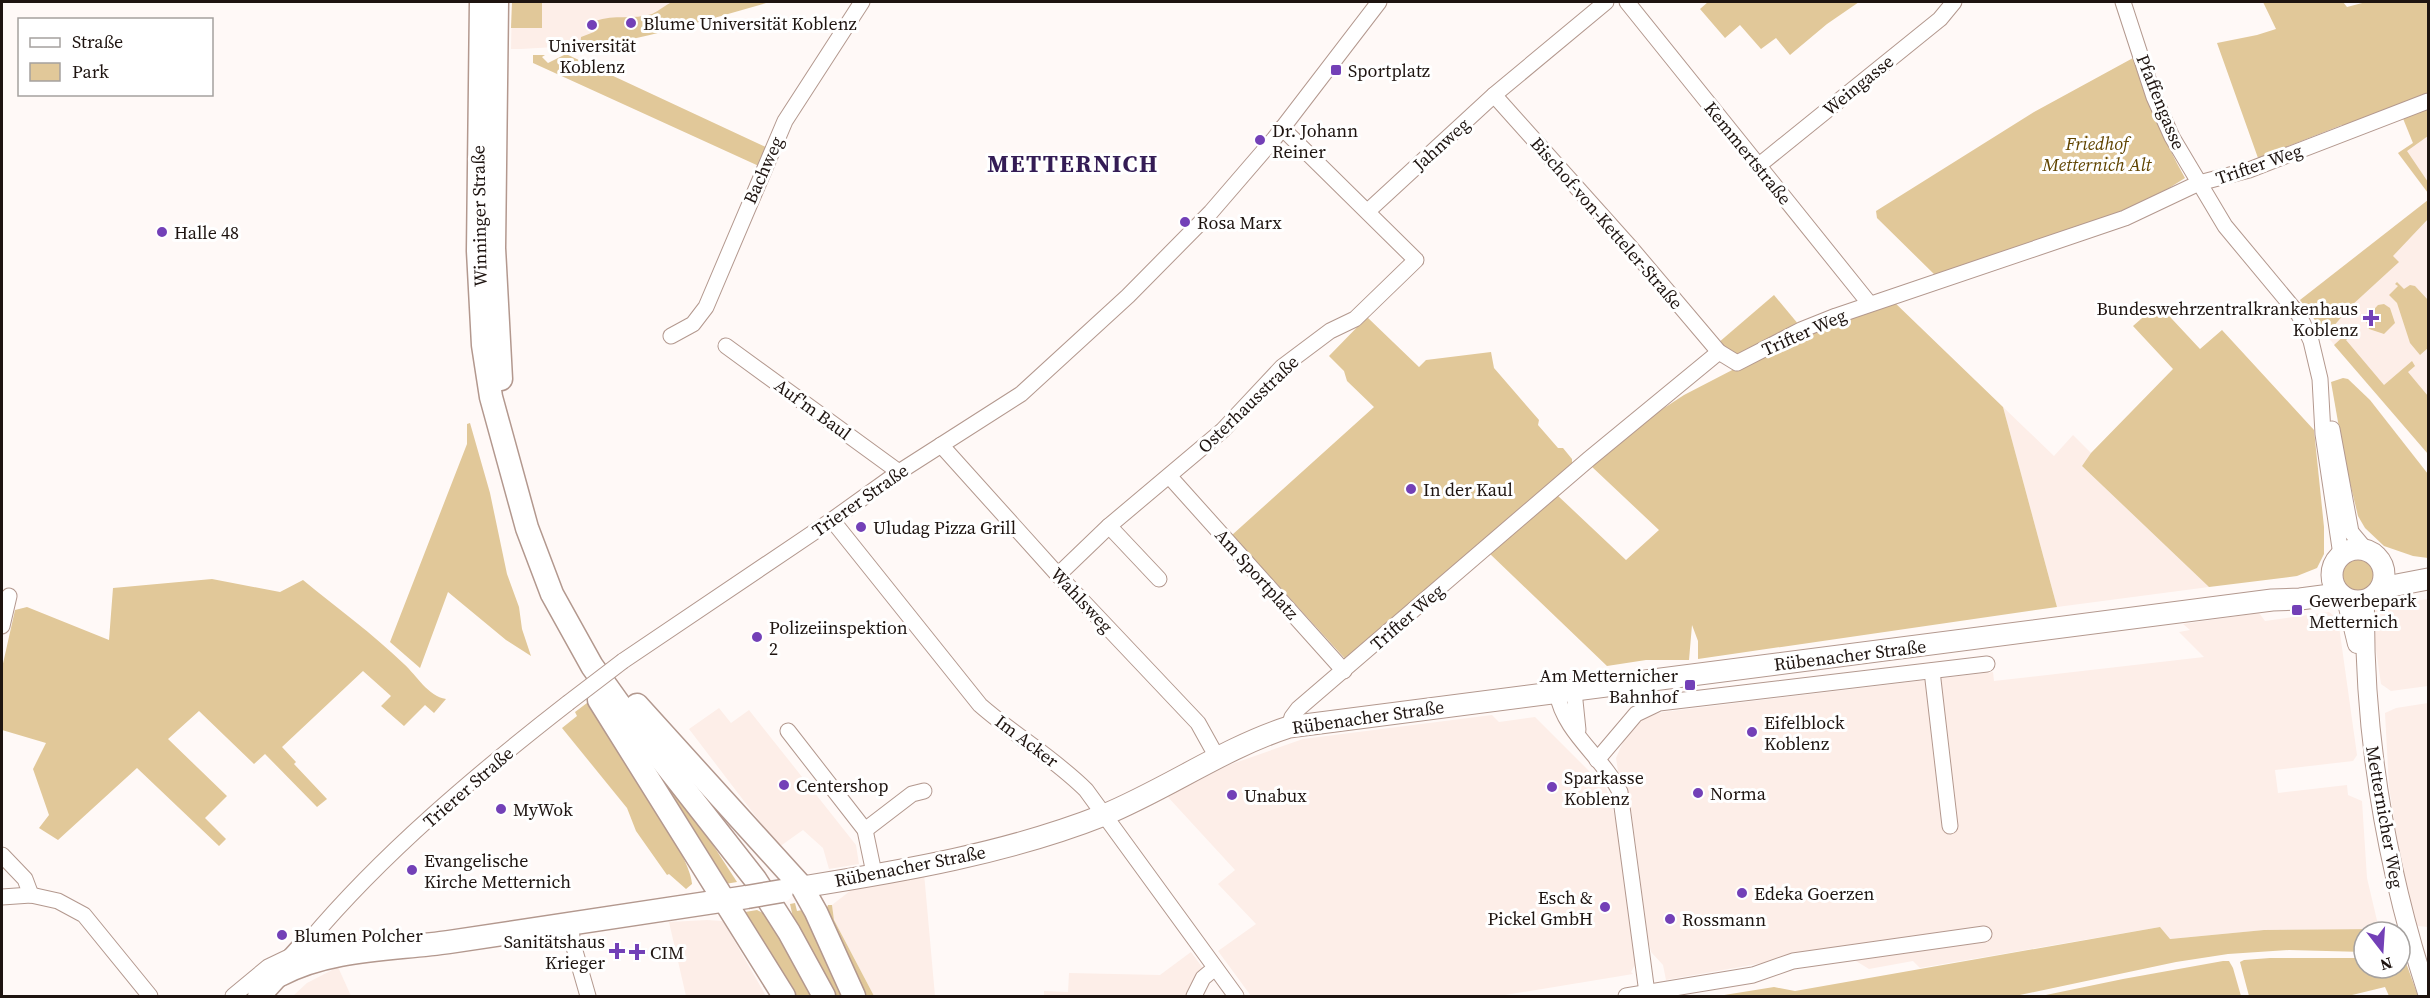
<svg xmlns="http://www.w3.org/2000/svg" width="2430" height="998" font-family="'Source Serif 4',serif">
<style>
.built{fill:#fdeee8}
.green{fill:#e1c899}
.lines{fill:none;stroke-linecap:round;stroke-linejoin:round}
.minor-casing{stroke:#b3988e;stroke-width:17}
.tertiary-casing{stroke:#b3988e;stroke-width:20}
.secondary-casing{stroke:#b3988e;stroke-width:23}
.primary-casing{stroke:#b3988e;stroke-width:25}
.minor{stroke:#fff;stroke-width:15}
.tertiary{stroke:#fff;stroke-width:18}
.secondary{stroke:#fff;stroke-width:21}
.primary{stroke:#fff;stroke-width:22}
.minor-bridge-casing{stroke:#b3988e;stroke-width:17;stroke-linecap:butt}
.primary-bridge-casing{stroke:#b3988e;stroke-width:25;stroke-linecap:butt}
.minor-bridge{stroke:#fff;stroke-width:15}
.primary-bridge{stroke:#fff;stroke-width:22}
.poi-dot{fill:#7340b7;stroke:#fff;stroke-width:2}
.labels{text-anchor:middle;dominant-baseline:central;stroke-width:6;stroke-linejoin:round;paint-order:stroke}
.poi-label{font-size:18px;fill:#1e1410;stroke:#fff;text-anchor:start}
.street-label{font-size:18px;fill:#1e1410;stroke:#fff}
.park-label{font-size:18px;font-style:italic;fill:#604400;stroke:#fff}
.district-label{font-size:24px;font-weight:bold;letter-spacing:1.5px;fill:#341c55;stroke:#fff}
</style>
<rect width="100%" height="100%" fill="#fff9f7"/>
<!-- built -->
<g class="built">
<polygon points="512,2 757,2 686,22 572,46 521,49 511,49"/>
<polygon points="2428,106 2428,193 2398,153 2413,143 2402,116"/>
<polygon points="2428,200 2428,454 2326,335 2300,300"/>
<polygon points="2003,407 2054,456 2073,435 2091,453 2082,466 2209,587 2057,607"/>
<polygon points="2428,599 2428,686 2391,691 2381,684 2371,616 2379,606"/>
<polygon points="2329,612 2338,619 2357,755 2353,761 2275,770 2278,793 2347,785 2348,795 2362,801 2367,878 2379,929 2264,930 2169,939 2160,927 1920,968 1913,961 1869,969 1838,950 1666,980 1663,965 1651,952 1648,939 1630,802 1618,771 1616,758 1623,742 1637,724 1648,716 1663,712 1993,672 1994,681 2204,657 2179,632 2190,630 2183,624 2259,613 2265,621"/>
<polygon points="2428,703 2428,927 2418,926 2412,920 2403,875 2389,787 2385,713 2396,708"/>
<polygon points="719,708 731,723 749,710 856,845 859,864 829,869 823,848 803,830 779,847 689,729"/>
<polygon points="1492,715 1499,722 1535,717 1606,788 1612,804 1619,837 1635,965 1631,972 1633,974 1499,996 1251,996 1218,951 1256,924 1218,884 1235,870 1167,796 1229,765 1303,739"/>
<polygon points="924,873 935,996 874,996 834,920 832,905 850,891"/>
<polygon points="707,920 723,921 766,996 686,996 669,922"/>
<polygon points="1191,952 1205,971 1191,996 1044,996 1044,991 1068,992 1069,973 1160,975"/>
<polygon points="338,967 351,996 293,996 307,983"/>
</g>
<!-- green -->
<g class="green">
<polygon points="512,2 542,2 542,28 511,28"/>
<path d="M 672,2 L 770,2 C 707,19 645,40 580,48 L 581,37 L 594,32 L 595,21 C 615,14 633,20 652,14 C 659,11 665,5 672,2 Z"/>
<polygon points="1708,2 1859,2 1827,24 1790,55 1776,38 1761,49 1740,25 1725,38 1700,9"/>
<polygon points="2263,2 2343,2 2347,7 2366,2 2428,2 2428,95 2344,129 2342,125 2258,158 2217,43 2257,35 2276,29"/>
<polygon points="566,54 768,148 761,167 533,63 533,55 545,55 542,57 548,63"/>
<path d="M 2133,58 C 2147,102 2163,138 2185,178 L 2144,204 L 1936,276 L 1877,218 L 1876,211 L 2034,112 Z"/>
<polygon points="2428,106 2428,136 2407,151 2428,182 2428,193 2398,153 2413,143 2402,116"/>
<polygon points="2428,200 2428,219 2393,256 2399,262 2351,306 2326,335 2300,300"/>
<polygon points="2397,282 2404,289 2410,285 2415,286 2428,300 2428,348 2420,355 2410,343 2397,303 2389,295 2398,286 2395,284"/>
<polygon points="1774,295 1799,325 1733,359 1718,343"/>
<polygon points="1892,300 2003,407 2057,607 1698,659 1698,641 1692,625 1689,660 1646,660 1607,666 1488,552 1556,494 1626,560 1659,530 1590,465 1632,429 1684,395 1792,339"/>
<polygon points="2158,304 2200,349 2222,330 2314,430 2324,527 2324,554 2317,568 2297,576 2209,587 2082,466 2091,453 2173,369 2133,326"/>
<polygon points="2384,304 2390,308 2395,323 2384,334 2369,329 2365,319 2378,305"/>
<polygon points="1367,317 1419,367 1426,360 1491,352 1494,368 1539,420 1538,425 1558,448 1563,448 1572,459 1572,468 1348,662 1232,535 1374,407 1347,381 1344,371 1329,356"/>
<polygon points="2346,334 2351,336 2346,340 2384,385 2412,361 2415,366 2408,372 2428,396 2428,454 2334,345"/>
<polygon points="2343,378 2348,379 2370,400 2428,474 2428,558 2413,556 2384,546 2365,528 2358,516 2345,462 2331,382"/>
<polygon points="470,423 490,493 507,574 519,607 522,629 531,656 506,640 448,592 420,668 390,642 467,444 467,424"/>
<circle cx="2358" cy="575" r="16"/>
<path d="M 212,579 L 280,592 L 303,580 C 337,608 373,634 404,664 C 417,676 428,696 446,699 L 434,713 L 425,705 L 404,726 L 381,706 L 391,696 L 363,671 L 282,747 L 296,762 L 294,764 L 327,799 L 317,807 L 265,754 L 254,764 L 199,711 L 168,739 L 227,796 L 205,818 L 226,839 L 219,846 L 137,768 L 58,840 L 39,828 L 49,815 L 33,769 L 46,743 L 2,730 L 2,668 L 15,610 L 27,607 L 109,640 L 113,588 Z"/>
<path d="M 591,700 C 609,731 693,858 692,884 L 686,889 L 669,874 L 667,875 L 636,831 L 627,808 L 562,728 L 577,716 L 575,712 Z"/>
<polygon points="635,741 702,828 737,882 725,884"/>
<polygon points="795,903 797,911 807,909 848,996 834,996 794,922 790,904"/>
<polygon points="828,905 832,905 834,920 874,996 863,996 826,910"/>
<polygon points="757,910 769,916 814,996 795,996 745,912"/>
<polygon points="2160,927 2170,939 2264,930 2379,929 2399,932 2364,932 2364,952 2289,950 2228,954 2176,962 2015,996 1718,996 1774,987 1795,991"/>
<polygon points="2270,958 2364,958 2364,968 2400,968 2400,960 2405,960 2418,996 2389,996 2385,987 2348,996 2249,996 2240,962 2244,960"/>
<polygon points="2223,961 2229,961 2233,968 2241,996 2041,996 2123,979"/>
</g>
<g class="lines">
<!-- minor casing -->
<g class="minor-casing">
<g id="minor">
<polyline points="1627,2 1869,303"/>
<polyline points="2123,2 2154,97 2172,137 2225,226 2299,315 2311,341 2320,379 2323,434 2341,555"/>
<polyline points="1494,95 1631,248 1719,352 1737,363 1801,330 1836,316 2125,218 2199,183 2249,170 2428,101"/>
<polyline points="1758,166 1940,19 1954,2"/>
<polyline points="1368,211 1494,95 1606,2"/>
<polyline points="671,336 693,324 706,307 785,121 862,2"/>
<polyline points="726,346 899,472"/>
<polyline points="2332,429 2351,532 2366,550"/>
<polyline points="941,445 1058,575 1198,723 1218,759"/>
<polyline points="1170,477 1344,671"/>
<path d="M 832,520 L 980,705 C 1014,735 1054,758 1086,790 L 1236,996"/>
<polyline points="1109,526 1159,579"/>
<polyline points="1058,575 1109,526 1223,430 1282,367 1330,331 1355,319 1416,260 1282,128"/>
<polyline points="2,626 9,596"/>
<polyline points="623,661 832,520 899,472 1021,394 1128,296 1211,212 1274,139 1379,2"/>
<polyline points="1932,671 1950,826"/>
<polyline points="1574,691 1578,730"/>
<path d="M 1557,693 C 1564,733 1603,757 1620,792 L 1647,993"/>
<polyline points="1289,727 1292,717 1298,709 1589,459 1719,352"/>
<polyline points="788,731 865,830 874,873"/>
<polyline points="1597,760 1636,714 1659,703 1987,664"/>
<polyline points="865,830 912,794 924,791"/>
<polyline points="2,855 25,879 31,895"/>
<polyline points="2,897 31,895 58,901 84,915 150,996"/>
<polyline points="570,923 573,944 588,996"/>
<path d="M 309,941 C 382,854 478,773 568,703"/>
<polyline points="233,996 268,967 291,956"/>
<polyline points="1194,996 1203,978 1215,968"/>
<polyline points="1626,996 1753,975 1793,961 1984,934"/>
</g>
</g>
<!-- tertiary casing -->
<g class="tertiary-casing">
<g id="tertiary">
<polyline points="2346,599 2357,644"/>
<path d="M 2367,600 L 2365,607 C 2364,740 2387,870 2428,996"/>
</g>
</g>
<!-- secondary casing -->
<g class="secondary-casing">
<g id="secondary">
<circle cx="2358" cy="575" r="26"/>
<polyline points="2381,588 2428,579"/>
<path d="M 802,887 C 903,871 1008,853 1104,815 C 1167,789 1224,748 1289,727 L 2272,600 L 2300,599 L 2338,594"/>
</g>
</g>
<!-- primary casing -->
<g class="primary-casing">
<g id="primary">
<polyline points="481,2 478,251 483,345 491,397 527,528 552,594 592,666 632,722 755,879 789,932 824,996"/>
<polyline points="497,2 494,248 501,379"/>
<polyline points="599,700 784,996"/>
<polyline points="637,705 802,887 816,912 854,996"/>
<path d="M 280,975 C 331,948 393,950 449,942 C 549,927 648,911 747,897"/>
<polyline points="259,996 309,941 316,946 342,953"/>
</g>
</g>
<!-- minor -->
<use href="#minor" class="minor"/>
<!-- tertiary -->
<use href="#tertiary" class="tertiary"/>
<!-- secondary -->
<use href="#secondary" class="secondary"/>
<!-- primary -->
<use href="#primary" class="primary"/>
<!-- minor-bridge casing -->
<g class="minor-bridge-casing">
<polyline id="minor-bridge" points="568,703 623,661"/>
</g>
<!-- primary-bridge casing -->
<g class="primary-bridge-casing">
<polyline id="primary-bridge" points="747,897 782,891"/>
</g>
<!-- minor-bridge -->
<use href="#minor-bridge" class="minor-bridge"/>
<!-- primary-bridge -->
<use href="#primary-bridge" class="primary-bridge"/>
</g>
<!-- markers -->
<g class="poi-dot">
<circle cx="631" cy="23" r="6"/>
<circle cx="592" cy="25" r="6"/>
<rect x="1330" y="64" width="12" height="12" rx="3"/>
<circle cx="1260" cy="140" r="6"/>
<circle cx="1185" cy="222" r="6"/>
<circle cx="162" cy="232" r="6"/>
<path d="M2368 309h6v6h6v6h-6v6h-6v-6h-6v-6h6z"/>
<circle cx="1411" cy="489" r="6"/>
<circle cx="861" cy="527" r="6"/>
<rect x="2291" y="604" width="12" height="12" rx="3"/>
<circle cx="757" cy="637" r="6"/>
<rect x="1684" y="679" width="12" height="12" rx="3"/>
<circle cx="1752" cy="732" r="6"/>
<circle cx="784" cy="785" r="6"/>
<circle cx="1552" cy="787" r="6"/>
<circle cx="1698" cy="793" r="6"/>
<circle cx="1232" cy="795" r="6"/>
<circle cx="501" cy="809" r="6"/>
<circle cx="412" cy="870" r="6"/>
<circle cx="1742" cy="893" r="6"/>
<circle cx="1605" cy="907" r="6"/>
<circle cx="1670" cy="919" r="6"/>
<circle cx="282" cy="935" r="6"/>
<path d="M614 942h6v6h6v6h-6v6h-6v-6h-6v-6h6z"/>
<path d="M634 943h6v6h6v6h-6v6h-6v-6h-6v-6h6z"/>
</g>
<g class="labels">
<!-- poi labels -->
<g class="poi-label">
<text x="643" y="23">Blume Universität Koblenz</text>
<text x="592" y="45" text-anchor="middle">Universität<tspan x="592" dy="21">Koblenz</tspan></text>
<text x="1348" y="70">Sportplatz</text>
<text x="1272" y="130">Dr. Johann<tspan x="1272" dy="21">Reiner</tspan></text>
<text x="1197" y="222">Rosa Marx</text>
<text x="174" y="232">Halle 48</text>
<text x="2358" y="308" text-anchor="end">Bundeswehrzentralkrankenhaus<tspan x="2358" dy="21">Koblenz</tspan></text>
<text x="1423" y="489">In der Kaul</text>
<text x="873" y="527">Uludag Pizza Grill</text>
<text x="2309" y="600">Gewerbepark<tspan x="2309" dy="21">Metternich</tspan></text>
<text x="769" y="627">Polizeiinspektion<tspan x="769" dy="21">2</tspan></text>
<text x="1678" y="675" text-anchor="end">Am Metternicher<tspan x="1678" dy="21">Bahnhof</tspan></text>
<text x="1764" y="722">Eifelblock<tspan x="1764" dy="21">Koblenz</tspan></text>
<text x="1564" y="777">Sparkasse<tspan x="1564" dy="21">Koblenz</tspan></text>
<text x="796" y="785">Centershop</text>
<text x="1710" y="793">Norma</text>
<text x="1244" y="795">Unabux</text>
<text x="513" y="809">MyWok</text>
<text x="424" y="860">Evangelische<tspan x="424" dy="21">Kirche Metternich</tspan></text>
<text x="1754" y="893">Edeka Goerzen</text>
<text x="1593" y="897" text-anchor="end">Esch &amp;<tspan x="1593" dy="21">Pickel GmbH</tspan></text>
<text x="1682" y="919">Rossmann</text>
<text x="294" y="935">Blumen Polcher</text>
<text x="605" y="941" text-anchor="end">Sanitätshaus<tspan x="605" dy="21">Krieger</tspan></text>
<text x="650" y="952">CIM</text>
</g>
<!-- street labels -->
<g class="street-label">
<text transform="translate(1858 85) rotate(-39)">Weingasse</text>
<text transform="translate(2161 102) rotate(68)">Pfaffengasse</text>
<text transform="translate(1441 144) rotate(-42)">Jahnweg</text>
<text transform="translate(1748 153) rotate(51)">Kemmertstraße</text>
<text transform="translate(2259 164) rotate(-19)">Trifter Weg</text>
<text transform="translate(763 170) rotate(-66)">Bachweg</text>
<text transform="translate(479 216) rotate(-91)">Winninger Straße</text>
<text transform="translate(1607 223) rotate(49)">Bischof-von-Ketteler-Straße</text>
<text transform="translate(1804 332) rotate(-24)">Trifter Weg</text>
<text transform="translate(1248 404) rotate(-44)">Osterhausstraße</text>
<text transform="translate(813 409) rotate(36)">Auf'm Baul</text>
<text transform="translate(860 500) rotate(-35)">Trierer Straße</text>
<text transform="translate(1257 574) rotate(48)">Am Sportplatz</text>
<text transform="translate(1082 600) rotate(47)">Wahlsweg</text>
<text transform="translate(1407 617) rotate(-41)">Trifter Weg</text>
<text transform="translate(1850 655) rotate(-7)">Rübenacher Straße</text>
<text transform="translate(1368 717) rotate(-8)">Rübenacher Straße</text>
<text transform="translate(1027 741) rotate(37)">Im Acker</text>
<text transform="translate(468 787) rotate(-41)">Trierer Straße</text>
<text transform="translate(2385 817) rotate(80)">Metternicher Weg</text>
<text transform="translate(910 866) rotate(-11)">Rübenacher Straße</text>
</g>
<!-- park labels -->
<g class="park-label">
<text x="2097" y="143">Friedhof<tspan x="2097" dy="21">Metternich Alt</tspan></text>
</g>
<!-- district labels -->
<g class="district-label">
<text x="1073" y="163">METTERNICH</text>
</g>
</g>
<!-- border -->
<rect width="2430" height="998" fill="none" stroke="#1e1410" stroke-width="6"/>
<!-- legend -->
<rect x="18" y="18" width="195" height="78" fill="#ffffff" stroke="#a5a19f" stroke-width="1.5"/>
<rect x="30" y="38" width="30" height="9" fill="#ffffff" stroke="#a5a19f" stroke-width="1.5"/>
<text x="72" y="48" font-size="18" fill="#1e1410">Straße</text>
<rect x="30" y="63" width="30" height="18" fill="#e1c899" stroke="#a5a19f" stroke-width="1.5"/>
<text x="72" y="78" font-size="18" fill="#1e1410">Park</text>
<!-- north arrow -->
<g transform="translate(2382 950) rotate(163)"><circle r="28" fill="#ffffff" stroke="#a5a19f" stroke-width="1.5"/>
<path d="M0-4.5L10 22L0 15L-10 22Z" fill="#7340b7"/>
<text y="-9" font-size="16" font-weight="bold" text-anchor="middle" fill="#1e1410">N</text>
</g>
</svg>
